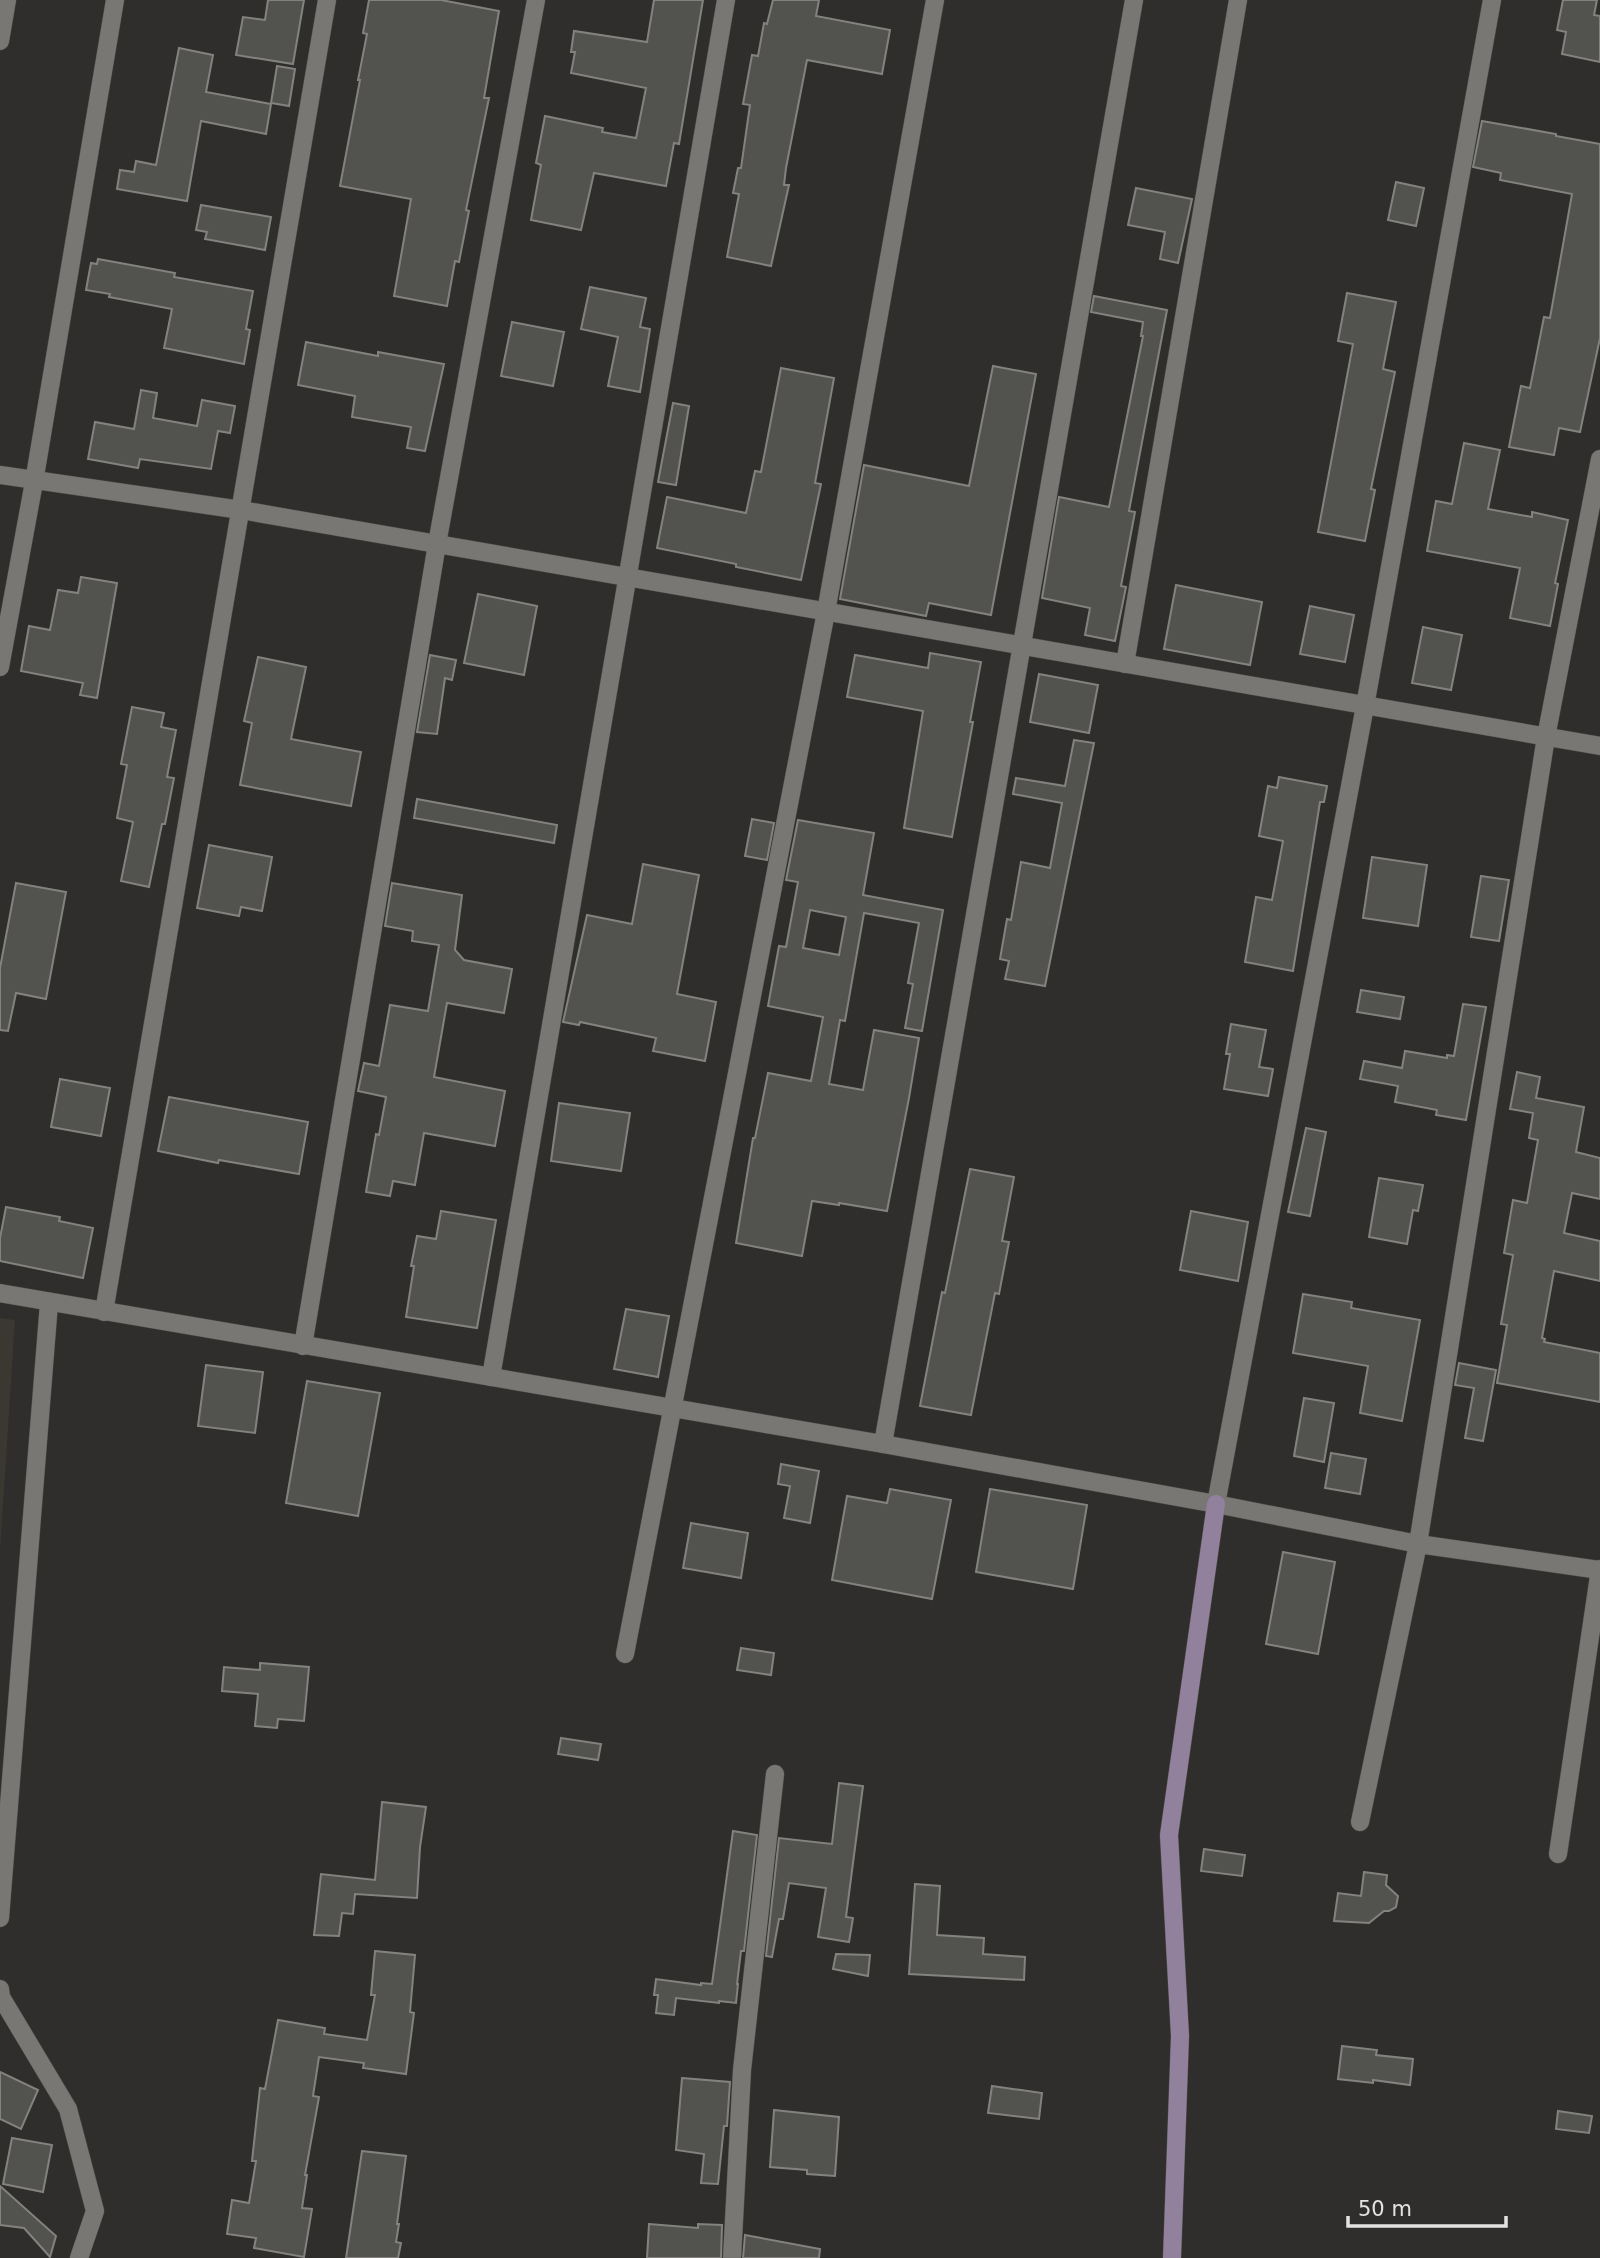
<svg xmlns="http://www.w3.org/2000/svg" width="1600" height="2258" font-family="'DejaVu Sans',sans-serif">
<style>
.built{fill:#3a3830}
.building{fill:#52524f;stroke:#83827f;stroke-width:2;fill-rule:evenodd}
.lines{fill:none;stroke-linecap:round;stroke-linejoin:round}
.street-casing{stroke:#4c4b49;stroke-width:19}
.secondary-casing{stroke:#4c4b49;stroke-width:19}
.street{stroke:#787774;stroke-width:18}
.secondary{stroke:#92819c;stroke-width:18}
</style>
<rect width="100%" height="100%" fill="#2f2e2c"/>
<!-- built -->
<polygon class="built" points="0,1318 15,1320 0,1551"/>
<!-- building -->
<g class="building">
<polygon points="268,0 304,0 293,64 236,55 243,17 265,20"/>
<polygon points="369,0 441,0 499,11 484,98 489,98 466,210 469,211 459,262 455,261 447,306 394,296 411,199 340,186 360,80 358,80 367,34 363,33"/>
<polygon points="654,0 703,0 679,144 674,143 666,186 594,173 581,230 531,220 541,165 536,163 545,116 603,128 602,132 636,138 646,88 571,73 575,52 571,52 574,31 647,42"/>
<polygon points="773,0 819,0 816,16 890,30 882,74 807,60 786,168 784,185 789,185 771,266 727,257 739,194 733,193 738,168 741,168 750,105 743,104 752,55 758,56 764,23 767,24"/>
<polygon points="1563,0 1597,0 1594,15 1600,16 1600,62 1562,54 1566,32 1557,30"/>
<polygon points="179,48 213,55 206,92 271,104 266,134 201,121 187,201 117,189 120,170 134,172 136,161 156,165"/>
<polygon points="277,66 295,69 289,106 271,103"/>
<polygon points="1482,121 1556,134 1556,136 1600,144 1600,338 1580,432 1559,428 1554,455 1509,447 1521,386 1530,388 1544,317 1550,318 1572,194 1500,180 1501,173 1473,167"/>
<polygon points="1396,182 1424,188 1416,226 1388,220"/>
<polygon points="1136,188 1192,199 1178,263 1160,259 1165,232 1128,225"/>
<polygon points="201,205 271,217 265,250 205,239 207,232 196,230"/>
<polygon points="98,259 175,273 174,277 253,291 246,329 250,330 244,364 164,348 172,309 109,297 110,294 86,290 91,263 97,264"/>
<polygon points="590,287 646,298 640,327 650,329 640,392 608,386 618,337 581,329"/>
<polygon points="1347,293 1396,302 1383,369 1395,372 1371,489 1375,490 1365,541 1318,532 1353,344 1338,341"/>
<polygon points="1094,296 1167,310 1129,511 1135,512 1121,586 1126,587 1115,641 1085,635 1090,608 1042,598 1059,497 1109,507 1143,336 1141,336 1143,322 1091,312"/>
<polygon points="512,322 564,332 553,386 501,376"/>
<polygon points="306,342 378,356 378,352 444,364 425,451 407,448 411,427 352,417 355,396 298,385"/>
<polygon points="993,366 1036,374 991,615 929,603 926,616 840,599 864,465 969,486"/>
<polygon points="781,368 834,378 815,483 821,484 801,580 736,567 736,564 657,548 667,497 746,513 755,471 761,472"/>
<polygon points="141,390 157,393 153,418 197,426 202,400 235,406 230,433 218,431 211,469 140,459 138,468 88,459 95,422 134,429"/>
<polygon points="673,403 689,406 676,485 658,482"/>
<polygon points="1464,443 1500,450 1488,509 1532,517 1532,512 1568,520 1555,583 1558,584 1550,626 1510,618 1520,568 1427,551 1436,501 1452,504"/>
<polygon points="81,577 117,583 97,698 80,695 83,683 21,671 29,626 50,630 58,590 78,593"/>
<polygon points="1176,585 1262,602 1250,665 1164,649"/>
<polygon points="478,594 537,606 524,675 464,663"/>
<polygon points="1310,606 1354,615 1345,662 1300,654"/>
<polygon points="1423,627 1462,635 1451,690 1412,683"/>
<polygon points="930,653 981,662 970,722 973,722 952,837 904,828 923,711 847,697 855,655 928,668"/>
<polygon points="430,655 456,660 452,680 445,678 437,734 417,732"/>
<polygon points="258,657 306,667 291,739 361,752 351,806 240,785 252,723 244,721"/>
<polygon points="1039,674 1098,685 1089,733 1030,722"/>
<polygon points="132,707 164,713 161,727 176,730 167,777 174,778 165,824 162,824 149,887 121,881 133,822 117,818 127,765 121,764"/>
<polygon points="1074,740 1094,743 1045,986 1005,979 1009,961 1000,959 1007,919 1011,920 1021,862 1050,868 1062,803 1013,794 1016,778 1065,786"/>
<polygon points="1279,777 1327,786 1324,802 1320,802 1293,971 1245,962 1256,897 1272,900 1283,841 1259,836 1268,786 1277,788"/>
<polygon points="417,799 557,825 554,843 414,818"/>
<polygon points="752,819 774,823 767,860 745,856"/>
<path d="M 798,820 L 874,833 L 863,895 L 943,910 L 922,1031 L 905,1028 L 913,984 L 908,983 L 919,923 L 864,913 L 845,1021 L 840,1020 L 829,1084 L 863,1090 L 874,1030 L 919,1038 L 909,1098 L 887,1211 L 839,1203 L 839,1205 L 812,1201 L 802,1256 L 736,1243 L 753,1138 L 755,1138 L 768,1073 L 811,1081 L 823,1017 L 768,1006 L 779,946 L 786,947 L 798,882 L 786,880 ZM 810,910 L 846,917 L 839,955 L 803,948 Z"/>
<polygon points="209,845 272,857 262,911 241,907 239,916 197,908"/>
<polygon points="1372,857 1427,865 1418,926 1363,918"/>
<polygon points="643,864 699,875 677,994 716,1002 705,1061 653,1051 656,1038 580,1022 579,1025 563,1022 587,915 632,924"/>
<polygon points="1481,876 1509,880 1499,941 1471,937"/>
<polygon points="16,883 66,892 46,999 16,993 8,1031 0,1030 0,968"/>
<polygon points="392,883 462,895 455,950 464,960 512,969 504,1013 447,1003 434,1077 505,1091 495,1146 424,1133 415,1185 393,1181 390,1196 366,1192 376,1134 379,1135 386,1097 358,1091 364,1063 379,1066 390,1005 428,1011 439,945 412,941 413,931 385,926"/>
<polygon points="1361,990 1404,997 1400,1019 1357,1012"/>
<polygon points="1463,1004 1486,1007 1466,1120 1436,1115 1437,1110 1395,1102 1398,1086 1360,1079 1364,1061 1402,1068 1405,1051 1447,1058 1447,1055 1454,1056"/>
<polygon points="1231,1024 1266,1030 1259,1067 1273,1069 1268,1096 1224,1089 1230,1054 1226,1054"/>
<polygon points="1517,1072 1540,1077 1536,1098 1584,1107 1576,1152 1600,1158 1600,1199 1572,1193 1564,1233 1600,1241 1600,1281 1554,1271 1542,1338 1545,1339 1544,1342 1600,1353 1600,1402 1497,1383 1507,1325 1501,1324 1513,1255 1504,1253 1513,1200 1527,1203 1538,1140 1529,1138 1533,1113 1510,1109"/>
<polygon points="60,1079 110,1088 101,1136 51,1127"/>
<polygon points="169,1097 308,1122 299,1174 219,1160 218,1163 158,1151"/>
<polygon points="559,1103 630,1113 621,1171 551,1161"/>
<polygon points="1306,1128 1326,1132 1310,1216 1288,1212"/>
<polygon points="970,1169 1014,1177 1002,1241 1009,1242 999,1294 995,1293 971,1415 920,1406 942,1292 945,1293"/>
<polygon points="1379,1178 1423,1185 1418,1211 1413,1210 1407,1244 1369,1237"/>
<polygon points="6,1207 60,1217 59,1221 93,1228 83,1278 0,1261 0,1238"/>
<polygon points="441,1211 496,1220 477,1328 406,1317 414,1266 411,1266 417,1236 436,1239"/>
<polygon points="1191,1211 1248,1222 1238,1281 1180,1270"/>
<polygon points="1303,1294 1352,1302 1351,1308 1420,1320 1402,1421 1360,1413 1368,1366 1293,1353"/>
<polygon points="626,1309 669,1316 658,1377 614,1369"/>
<polygon points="1459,1363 1496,1370 1483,1441 1465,1438 1474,1388 1455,1385"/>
<polygon points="206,1365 263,1372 255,1433 198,1426"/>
<polygon points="307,1381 380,1393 358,1516 286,1503"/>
<polygon points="1304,1398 1334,1403 1324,1462 1294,1456"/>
<polygon points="1331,1453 1366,1459 1360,1494 1325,1488"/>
<polygon points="781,1464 819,1471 810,1523 784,1518 790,1486 778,1484"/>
<polygon points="890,1489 951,1500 932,1599 832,1580 847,1496 887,1503"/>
<polygon points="990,1489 1087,1505 1073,1589 976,1572"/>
<polygon points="691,1523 748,1533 741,1578 683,1568"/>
<polygon points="1283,1552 1335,1562 1318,1654 1266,1644"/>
<polygon points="741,1648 774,1653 771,1675 737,1670"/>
<polygon points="260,1663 309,1667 304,1721 278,1719 277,1728 255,1726 258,1694 222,1691 224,1667 260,1670"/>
<polygon points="561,1738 601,1744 598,1760 558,1754"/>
<polygon points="839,1783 863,1786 846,1917 853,1918 849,1942 818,1937 826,1888 789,1883 783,1919 779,1919 772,1957 766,1956 779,1838 832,1844"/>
<polygon points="382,1802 426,1807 420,1847 417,1898 355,1894 353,1914 342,1913 339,1936 314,1935 321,1874 375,1880"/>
<polygon points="733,1831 757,1835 744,1951 741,1951 737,1984 738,1984 736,2003 719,2001 719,2003 676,1998 674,2015 656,2013 658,1995 654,1995 656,1979 701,1985 701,1983 712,1984"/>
<polygon points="1204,1849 1245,1855 1242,1876 1201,1871"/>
<polygon points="1364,1872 1387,1875 1386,1885 1398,1896 1396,1907 1389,1911 1384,1911 1369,1923 1334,1921 1338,1893 1361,1896"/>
<polygon points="915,1884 940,1886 937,1935 984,1938 983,1954 1025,1957 1024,1980 909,1974"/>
<polygon points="375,1951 415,1955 410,2012 414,2013 406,2074 363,2068 364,2063 319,2057 313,2096 319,2097 305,2175 307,2175 302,2208 312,2209 304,2257 254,2248 256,2238 227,2234 232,2200 249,2203 256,2161 252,2161 260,2088 265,2089 278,2020 325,2028 324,2034 367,2040 375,1995 371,1995"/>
<polygon points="836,1954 870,1955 868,1976 833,1969"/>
<polygon points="1342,2046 1377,2050 1376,2055 1413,2059 1410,2085 1373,2080 1373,2083 1338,2079"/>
<polygon points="0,2072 38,2090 21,2129 0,2119"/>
<polygon points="682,2078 730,2082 727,2126 724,2126 718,2184 701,2183 704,2154 676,2150"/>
<polygon points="992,2086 1042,2093 1039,2119 988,2113"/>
<polygon points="774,2110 839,2117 835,2176 807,2174 807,2170 770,2167"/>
<polygon points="1558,2111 1592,2116 1589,2133 1556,2129"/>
<polygon points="12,2138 52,2145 43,2192 3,2184"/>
<polygon points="362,2151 406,2156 397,2224 399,2224 396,2242 401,2243 398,2258 346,2258"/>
<polygon points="0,2186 56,2236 50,2257 24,2228 0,2225"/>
<polygon points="649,2224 698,2228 698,2224 722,2225 721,2258 647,2258"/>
<polygon points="745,2235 820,2249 819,2258 743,2258"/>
</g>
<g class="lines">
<!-- street casing -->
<g class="street-casing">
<g id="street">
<polyline points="0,41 7,0"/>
<polyline points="0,475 241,510 1600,746"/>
<polyline points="1125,664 1238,0"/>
<polyline points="0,667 34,482 115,0"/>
<polyline points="0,1293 883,1444 1216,1504 1418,1544 1600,1570"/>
<polyline points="104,1312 327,0"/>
<polyline points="303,1346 437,544 536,0"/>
<polyline points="491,1377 726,0"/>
<polyline points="883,1444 1134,0"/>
<polyline points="1216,1504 1365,706 1492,0"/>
<polyline points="625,1654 826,612 935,0"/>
<polyline points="1360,1822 1418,1544 1546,737 1600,459"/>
<polyline points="1558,1854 1600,1569"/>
<polyline points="0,1918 49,1303"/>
<polyline points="0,1989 1,1997 68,2109 95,2211 79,2258"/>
<polyline points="732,2258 742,2070 775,1774"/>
</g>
</g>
<!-- secondary casing -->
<g class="secondary-casing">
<polyline id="secondary" points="1172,2258 1180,2036 1169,1835 1216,1504"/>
</g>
<!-- street -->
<use href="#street" class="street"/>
<!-- secondary -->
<use href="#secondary" class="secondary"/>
</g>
<!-- scale -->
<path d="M1348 2216v10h158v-10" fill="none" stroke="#e3e3e1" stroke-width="3.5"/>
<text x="1358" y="2216" font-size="21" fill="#e3e3e1" stroke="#2f2e2c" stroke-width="5" paint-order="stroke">50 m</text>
</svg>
